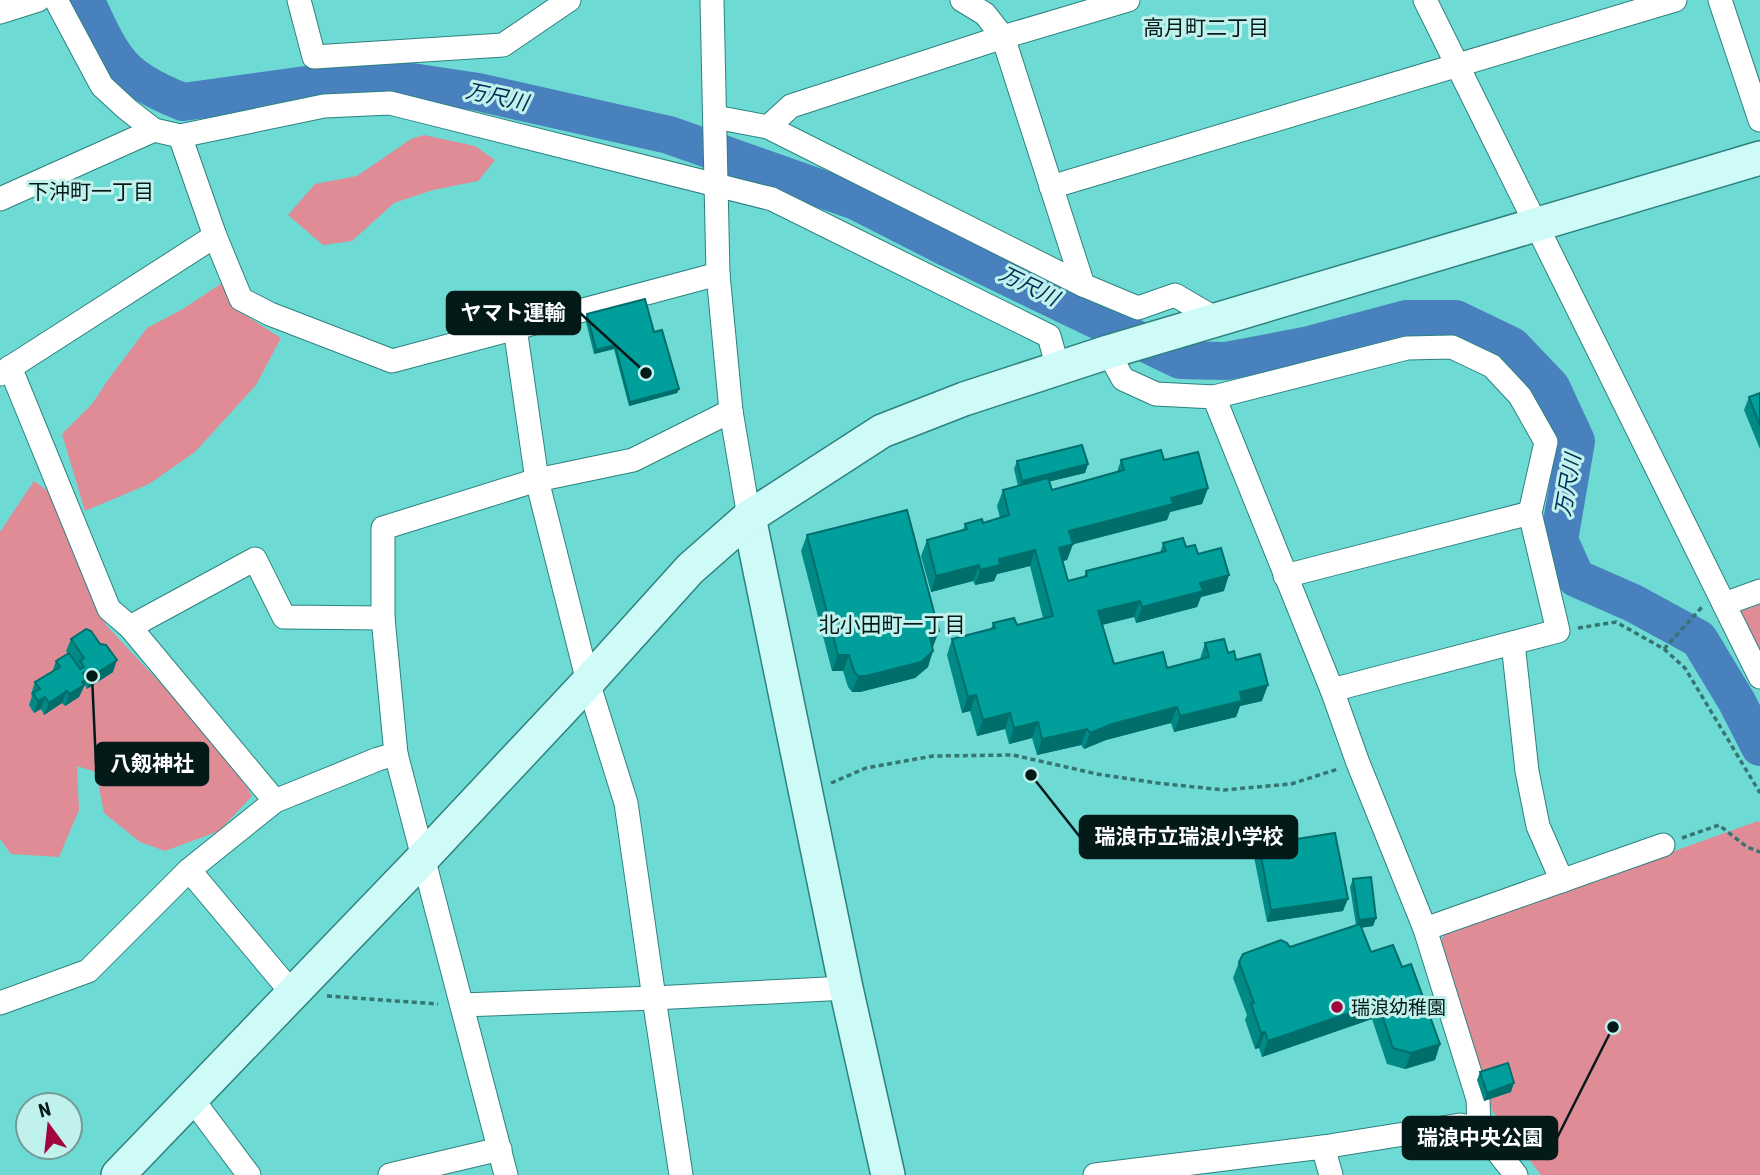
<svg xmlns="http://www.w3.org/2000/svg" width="1760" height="1175" font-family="'Roboto Condensed','Noto Sans JP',sans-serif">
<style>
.green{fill:#e08c97}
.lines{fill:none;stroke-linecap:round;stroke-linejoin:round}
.river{stroke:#4881bd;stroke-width:38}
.street-casing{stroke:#2d827f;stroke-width:25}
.secondary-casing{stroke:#2d827f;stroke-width:36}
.path{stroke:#367572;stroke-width:3.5;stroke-dasharray:5 3.5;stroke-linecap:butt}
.street{stroke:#fff;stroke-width:23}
.secondary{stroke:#cefaf8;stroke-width:33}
.wall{fill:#008985}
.shaded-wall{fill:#006f6c}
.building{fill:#009f9b;stroke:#006f6c;stroke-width:2}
.poi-dot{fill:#a2043d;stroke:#c0f1ed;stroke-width:2.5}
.labels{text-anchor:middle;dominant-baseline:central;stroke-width:6;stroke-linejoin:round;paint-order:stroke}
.poi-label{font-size:19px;fill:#031a19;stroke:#c0f1ed;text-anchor:start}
.neighbourhood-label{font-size:21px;fill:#031a19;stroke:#c0f1ed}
.water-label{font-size:21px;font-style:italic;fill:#012d54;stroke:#c0f1ed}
.leader{fill:none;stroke:#031a19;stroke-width:2.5}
.callout-dot{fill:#031a19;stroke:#c0f1ed;stroke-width:2.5}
.callout{fill:#031a19;stroke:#031a19;stroke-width:2.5}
.callout-label{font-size:21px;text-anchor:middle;font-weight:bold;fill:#fff}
</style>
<rect width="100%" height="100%" fill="#6edad4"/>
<!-- green -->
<g class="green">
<polygon points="424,135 475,146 495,160 478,181 433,190 394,203 352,241 323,245 288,215 315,184 357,176 411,139"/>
<polygon points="222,283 234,308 281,338 256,385 195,452 149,484 85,511 62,434 92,404 108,380 147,328 183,309"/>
<polygon points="34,481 56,497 97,593 106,625 232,760 252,796 219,831 165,851 140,842 104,813 96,772 77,766 79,810 59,857 11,854 0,839 0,532"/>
<polygon points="1760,604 1760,652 1739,612"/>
<polygon points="1758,821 1760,823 1760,1175 1541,1175 1492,1110 1438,945 1446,933"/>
</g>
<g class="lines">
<!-- river -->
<path class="river" d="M 85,0 C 95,19 103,41 116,58 C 130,79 160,93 183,102 L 372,76 L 478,92 L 669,135 L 856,201 L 948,248 L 1180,360 L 1226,361 L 1305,346 L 1406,319 L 1456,319 L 1512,346 L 1551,387 L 1576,441 L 1559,540 L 1576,578 L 1633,603 L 1699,639 L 1737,702 L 1760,747"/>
<!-- street casing -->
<g class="street-casing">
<g id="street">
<polyline points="56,0 102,86 127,109 154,130 180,136 324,106 390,103 772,199 1049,336 1058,368"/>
<polyline points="299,0 314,57 503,45 569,0"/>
<polyline points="712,0 718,274 731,411 749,517"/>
<polyline points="962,0 985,14 1003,37 1083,285 1138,308 1175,295 1216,319"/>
<polyline points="1425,0 1760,677"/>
<polyline points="1720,0 1760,120"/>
<polyline points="0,12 38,0"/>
<polyline points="715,117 768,127 1083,285"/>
<polyline points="768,127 791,106 1003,37 1128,0"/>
<polyline points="180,136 215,236 241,299 270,314 392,361 718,274"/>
<polyline points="1051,187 1675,0"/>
<polyline points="0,199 154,130"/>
<polyline points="515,328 537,480 588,682 626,803 654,998 681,1175"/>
<polyline points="1108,352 1123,379 1156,394 1214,397 1332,690 1358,763 1425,929 1478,1099 1479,1128 1516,1175"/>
<polyline points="10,367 109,609 130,627 275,801"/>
<polyline points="0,374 215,236"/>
<polyline points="1214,397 1407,348 1452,347 1492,366 1520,396 1546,442 1530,513 1558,631 1332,690"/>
<polyline points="1285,576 1530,513"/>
<polyline points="1724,604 1760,591"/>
<polyline points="130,627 255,559 284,617 383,618"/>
<polyline points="1513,643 1527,771 1538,826 1562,881"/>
<polyline points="189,870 293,994"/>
<polyline points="1425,929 1663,845"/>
<polyline points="0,1003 88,971 189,870 275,801 378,759 396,754"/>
<polyline points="462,1005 654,998 846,988"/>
<polyline points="192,1099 249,1175"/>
<polyline points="1323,1147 1331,1175"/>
<polyline points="390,1175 500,1149"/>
<polyline points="506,1175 396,754 383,618 383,528 537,480 633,460 731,411"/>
<polyline points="1095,1175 1323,1147 1460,1125 1479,1128"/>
</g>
</g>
<!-- secondary casing -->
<g class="secondary-casing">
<g id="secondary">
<polyline points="749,517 846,988 888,1175"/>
<polyline points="118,1175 422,859 588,682 690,569 749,517 882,431 964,399 1108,352 1760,158"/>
</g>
</g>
<!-- path -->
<g class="path">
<polyline points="1578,628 1616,622 1664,649 1685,668 1760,793"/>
<polyline points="1664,649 1702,607"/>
<polyline points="831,783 866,768 933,756 1013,755 1097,774 1157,783 1224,790 1291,784 1338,769"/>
<polyline points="1682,838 1719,825 1747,847 1760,852"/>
<polyline points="327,996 438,1004"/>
</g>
<!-- street -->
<use href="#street" class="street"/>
<!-- secondary -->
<use href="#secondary" class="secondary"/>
</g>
<!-- wall -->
<g class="wall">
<polygon points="587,314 654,332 679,389 677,393 629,406 614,349 594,354 585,318"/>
<polygon points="1760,393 1760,449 1744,410 1749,397"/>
<polygon points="1121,460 1164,460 1208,488 1202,504 1170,512 1167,520 1073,544 1067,560 1062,561 1068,581 1084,577 1086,571 1160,553 1163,543 1186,547 1198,554 1224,591 1201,597 1197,607 1136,623 1134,617 1102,625 1114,664 1167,668 1200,659 1205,643 1228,653 1236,660 1262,701 1240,706 1236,717 1174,732 1171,723 1106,740 1084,749 1081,745 1037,755 1032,738 1009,744 1005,729 977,736 970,711 962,713 947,655 952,639 991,629 993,623 1017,625 1043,618 1030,566 997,574 994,581 975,585 973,581 931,592 921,556 927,540 963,530 965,524 983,523 1000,518 997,506 1003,490 1018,486 1014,469 1017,461 1088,464 1085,473 1050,481 1052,490 1117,472"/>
<polygon points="807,535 933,647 928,667 915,678 860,692 852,692 848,687 843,671 832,671 801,551"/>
<polygon points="71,639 113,672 87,689 85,685 79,697 65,706 62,703 44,715 41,709 34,713 29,705 32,696 31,694 35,682 52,672 56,661 68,654 66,651"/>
<polygon points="1259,845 1343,911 1267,922 1254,857"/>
<polygon points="1353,879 1376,918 1373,926 1361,928 1371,952 1402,967 1440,1044 1435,1060 1405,1069 1387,1064 1372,1019 1262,1057 1259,1048 1255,1049 1245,1020 1247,1015 1233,978 1239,962 1290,947 1356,925 1350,887"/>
<polygon points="1480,1072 1511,1092 1484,1101 1477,1080"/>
</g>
<!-- shaded-wall -->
<g class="shaded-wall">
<polygon points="615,345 614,349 594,354 596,350"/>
<polygon points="679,389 677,393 629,406 630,402"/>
<polygon points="1088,464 1085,473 1019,489 1022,481"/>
<polygon points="1208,488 1202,504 1170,512 1167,520 1063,547 1069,531 1171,498"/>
<polygon points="1073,544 1067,560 1053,564 1059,548"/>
<polygon points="1035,550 1030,566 997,574 994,581 975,585 980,570 999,559"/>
<polygon points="979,565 973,581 931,592 936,576"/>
<polygon points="1229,575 1224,591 1201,597 1197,607 1136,623 1142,607 1200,583"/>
<polygon points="1140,601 1134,617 1093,627 1098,611"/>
<polygon points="939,631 933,647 923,649 929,633"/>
<polygon points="933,651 928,667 915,678 860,692 852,692 858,676"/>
<polygon points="838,655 849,655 843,671 832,671"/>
<polygon points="117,660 113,672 87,689 91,677"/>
<polygon points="87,671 84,681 87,679 79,697 65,706 69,694 83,673"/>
<polygon points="1268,685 1262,701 1240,706 1236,717 1174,732 1180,716 1240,692"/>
<polygon points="67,691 62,703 44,715 49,703"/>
<polygon points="976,695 970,711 962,713 968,697"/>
<polygon points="45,697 41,709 34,713 38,701"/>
<polygon points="1177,707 1171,723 1106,740 1084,749 1090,733 1112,724"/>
<polygon points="1010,713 1005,729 977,736 983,720"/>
<polygon points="1038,722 1032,738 1009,744 1014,728"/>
<polygon points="1087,729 1081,745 1037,755 1042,739"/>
<polygon points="1348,899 1343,911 1267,922 1271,910"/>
<polygon points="1376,918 1373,926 1356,928 1359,920"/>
<polygon points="1378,1003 1372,1019 1262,1057 1268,1041"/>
<polygon points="1265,1032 1259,1048 1255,1049 1261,1033"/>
<polygon points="1440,1044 1435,1060 1405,1069 1411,1053"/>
<polygon points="1514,1083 1511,1092 1484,1101 1487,1093"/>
</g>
<!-- building -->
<g class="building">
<polygon points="645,299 654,332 662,330 679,389 630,402 615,345 596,350 587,314"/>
<polygon points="1760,393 1760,426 1749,397"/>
<polygon points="1082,445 1088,464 1022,481 1017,461"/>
<polygon points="1161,450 1164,460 1198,452 1208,488 1171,498 1173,504 1069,531 1073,544 1059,548 1068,581 1087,576 1086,571 1166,551 1163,543 1183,538 1186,547 1195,545 1198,554 1221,548 1229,575 1200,583 1203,591 1142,607 1140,601 1098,611 1114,664 1163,652 1167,668 1209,657 1205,643 1224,639 1228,653 1234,651 1236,660 1260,654 1268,685 1240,692 1242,701 1180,716 1177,707 1112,724 1090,733 1087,729 1042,739 1038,722 1014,728 1010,713 983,720 976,695 968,697 952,639 995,628 993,623 1014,618 1017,625 1053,616 1035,550 999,559 1000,565 980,570 979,565 936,576 927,540 967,529 965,524 982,519 983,523 1009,515 1003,490 1048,478 1052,490 1124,470 1121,460"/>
<polygon points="907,510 939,631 929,633 933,651 921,662 866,676 858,676 854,671 849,655 838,655 807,535"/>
<polygon points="86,629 91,631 100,644 106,645 117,660 91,677 87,671 83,673 87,679 82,682 84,685 69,694 67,691 49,703 45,697 38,701 33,693 40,689 35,682 60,667 56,661 69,653 80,669 84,667 80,661 84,658 71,639"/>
<polygon points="1335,833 1348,899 1271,910 1259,845"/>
<polygon points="1371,877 1376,918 1359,920 1353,879"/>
<polygon points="1360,924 1371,952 1393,945 1402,967 1411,964 1440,1044 1411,1053 1393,1048 1378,1003 1268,1041 1265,1032 1261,1033 1251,1004 1254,1003 1239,962 1243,954 1281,940 1287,943 1290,947"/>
<polygon points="1508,1063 1514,1083 1487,1093 1480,1072"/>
</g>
<!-- markers -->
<circle class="poi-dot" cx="1337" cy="1007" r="7"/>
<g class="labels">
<!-- poi labels -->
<g class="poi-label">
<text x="1351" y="1007">瑞浪幼稚園</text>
</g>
<!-- neighbourhood labels -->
<g class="neighbourhood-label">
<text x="1206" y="28">高月町二丁目</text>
<text x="91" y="192">下沖町一丁目</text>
<text x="892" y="625">北小田町一丁目</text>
</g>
<!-- water labels -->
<g class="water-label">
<text transform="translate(497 97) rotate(12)">万尺川</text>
<text transform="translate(1029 286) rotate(26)">万尺川</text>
<text transform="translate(1568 485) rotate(-80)">万尺川</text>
</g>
</g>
<!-- callouts -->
<path class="leader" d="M646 373L580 313M92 676L96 764M1031 775L1080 837M1613 1027L1557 1138"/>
<g class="callout-dot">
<circle cx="646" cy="373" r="7"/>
<circle cx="92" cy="676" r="7"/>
<circle cx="1031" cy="775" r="7"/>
<circle cx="1613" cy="1027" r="7"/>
</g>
<g class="callout">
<rect x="447" y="292" width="133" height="42" rx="7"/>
<rect x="96" y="743" width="112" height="42" rx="7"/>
<rect x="1080" y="816" width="217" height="42" rx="7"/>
<rect x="1403" y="1117" width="154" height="42" rx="7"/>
</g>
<g class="callout-label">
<text x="513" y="320">ヤマト運輸</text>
<text x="152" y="771">八剱神社</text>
<text x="1189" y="844">瑞浪市立瑞浪小学校</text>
<text x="1480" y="1145">瑞浪中央公園</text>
</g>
<!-- north arrow -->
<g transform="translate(49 1126) rotate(345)"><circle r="33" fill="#c0f1ed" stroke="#749b98" stroke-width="2"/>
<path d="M0-5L12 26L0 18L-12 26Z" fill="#a2043d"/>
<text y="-10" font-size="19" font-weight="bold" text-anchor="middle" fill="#031a19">N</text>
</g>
</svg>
